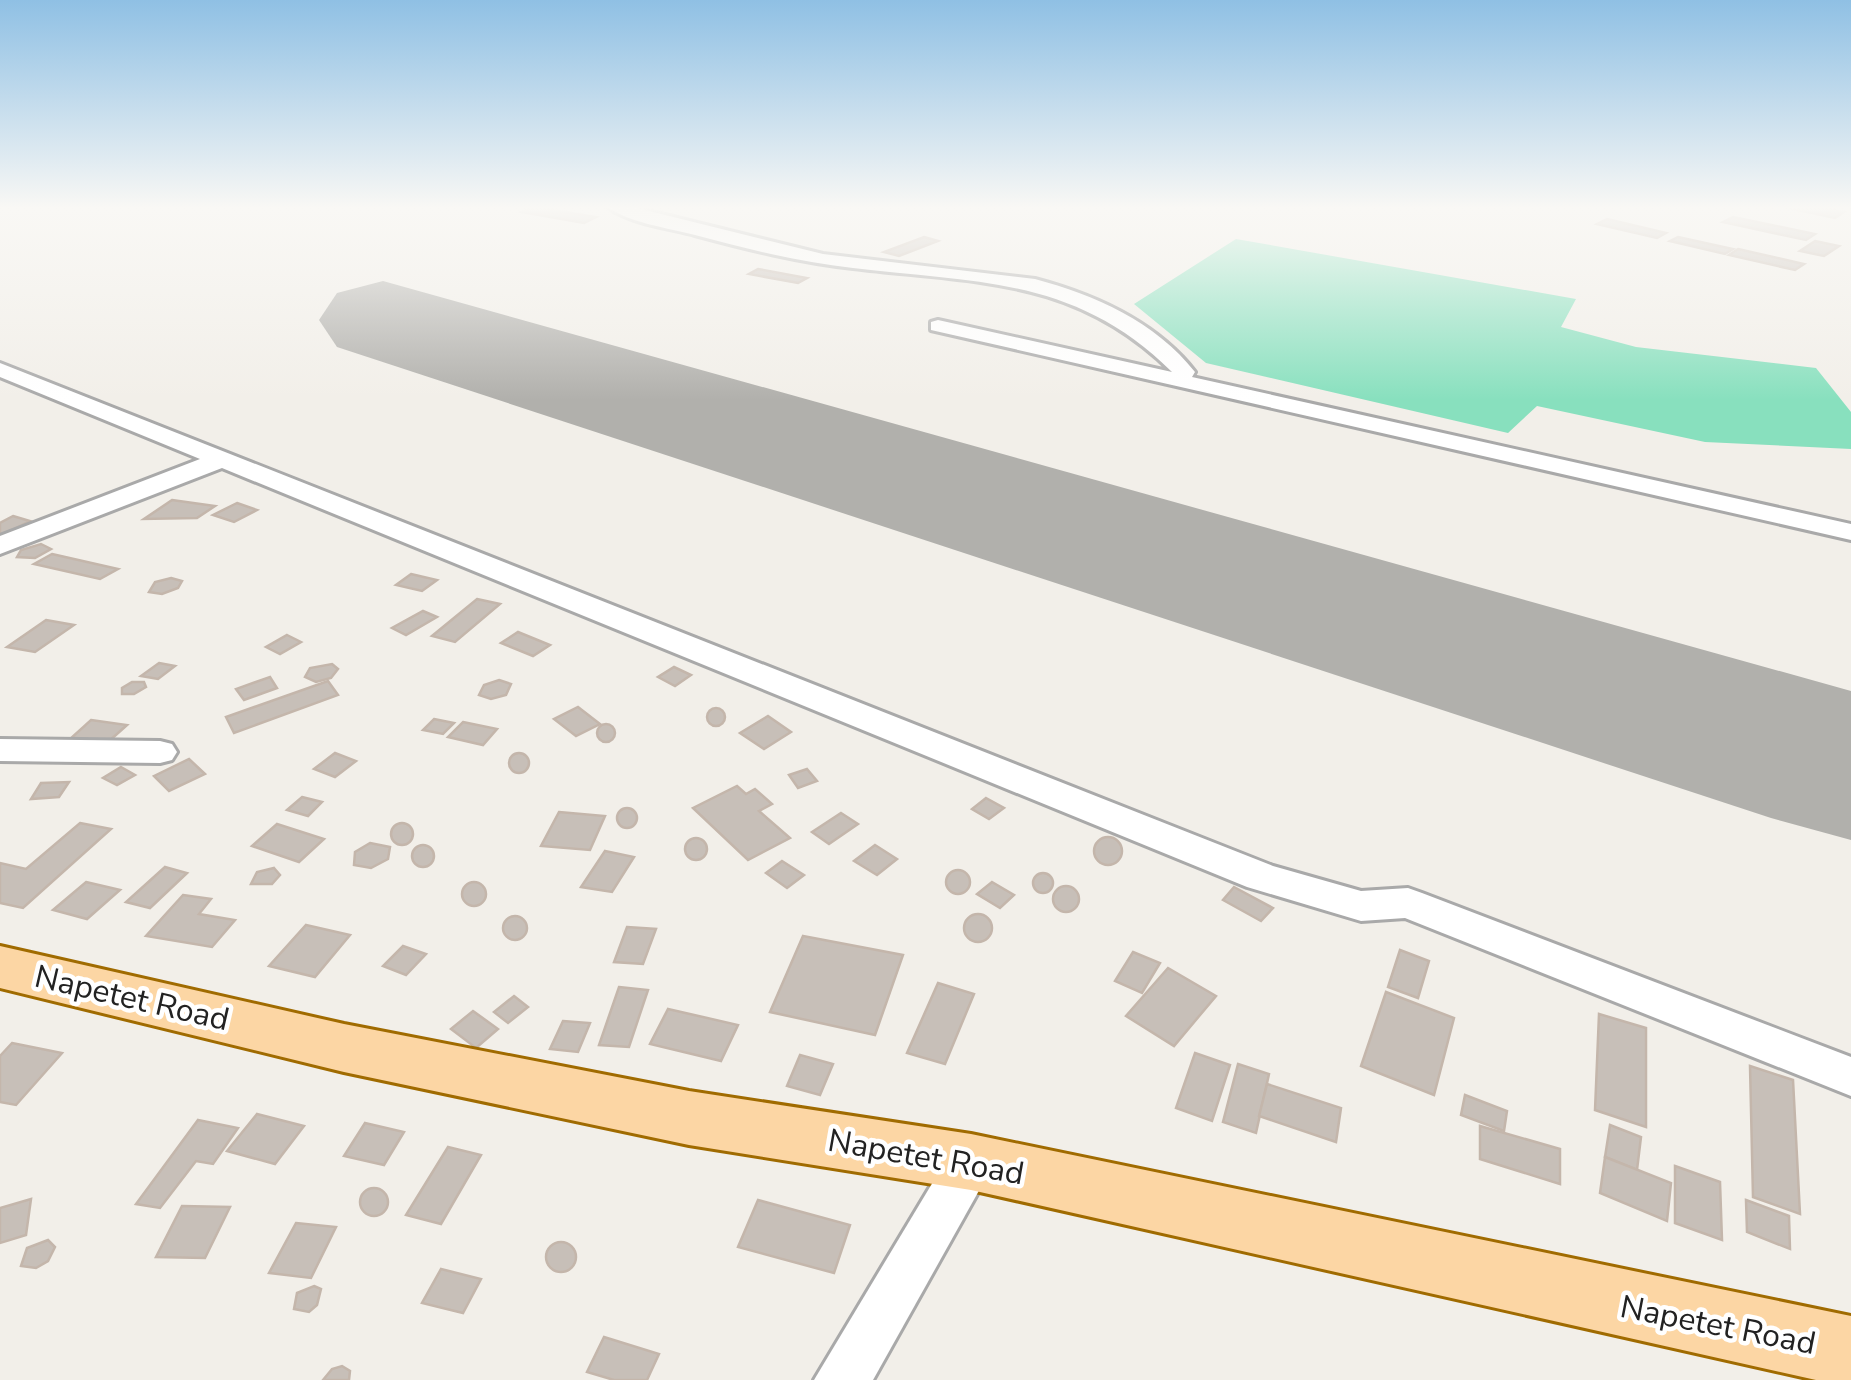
<svg xmlns="http://www.w3.org/2000/svg" width="1851" height="1380" font-family="'Nunito Sans',sans-serif">
<style>
.pitch{fill:#88e0be}
.lines{fill:none;stroke-linecap:round;stroke-linejoin:round}
.runway{fill:#b1b0ac;fill-rule:evenodd}
.building{fill:#c7bfb8;stroke:#c4b6ab;stroke-width:2.5}
.minor-casing{stroke:#a9a9a9;stroke-width:6}
.major-casing{stroke:#a06b00;stroke-width:6}
.minor{fill:#fff;fill-rule:evenodd}
.major{fill:#fcd6a4;fill-rule:evenodd}
.labels{text-anchor:middle;dominant-baseline:central;stroke-width:9;stroke-linejoin:round;paint-order:stroke}
.near-street-label{font-size:32px;fill:#222;stroke:#fff}
</style>
<rect width="100%" height="100%" fill="#f2efe9"/>
<!-- pitch -->
<polygon class="pitch" points="1236,239 1576,299 1561,327 1636,347 1816,368 1851,412 1851,449 1705,442 1537,406 1508,433 1206,363 1134,304"/>
<g class="lines">
<!-- runway -->
<polygon class="runway" points="383,281 1851,691 1851,840 1771,818 337,347 319,320 337,293"/>
</g>
<!-- building -->
<g class="building">
<polygon points="535,207 596,217 584,223 522,212"/>
<polygon points="1784,207 1818,207 1844,212 1835,218"/>
<polygon points="1733,217 1815,234 1806,240 1723,222"/>
<polygon points="1607,219 1666,233 1657,238 1597,224"/>
<polygon points="924,237 938,241 899,256 884,252"/>
<polygon points="1678,237 1733,249 1725,254 1670,241"/>
<polygon points="1815,241 1839,246 1824,256 1800,251"/>
<polygon points="1738,249 1804,264 1795,270 1729,255"/>
<polygon points="758,269 807,278 798,283 749,274"/>
<polygon points="172,500 215,506 197,518 144,519"/>
<polygon points="237,503 257,510 234,522 213,515"/>
<polygon points="13,516 30,521 0,536 0,523"/>
<polygon points="41,544 51,549 35,558 17,557 21,550"/>
<polygon points="52,554 118,569 100,579 34,564"/>
<polygon points="411,574 437,580 422,591 396,585"/>
<polygon points="171,578 182,581 178,588 162,594 149,592 155,582"/>
<polygon points="477,599 500,604 455,642 432,636"/>
<polygon points="423,611 437,617 406,635 392,628"/>
<polygon points="46,620 74,625 35,652 7,647"/>
<polygon points="518,632 550,645 533,656 501,643"/>
<polygon points="287,635 301,642 280,654 266,647"/>
<polygon points="159,663 175,666 158,679 141,676"/>
<polygon points="332,664 338,669 331,678 316,682 305,677 310,668"/>
<polygon points="674,667 691,675 675,686 658,677"/>
<polygon points="270,677 277,688 244,700 236,689"/>
<polygon points="499,680 511,684 506,695 491,699 479,695 484,685"/>
<polygon points="328,681 338,695 234,733 226,717"/>
<polygon points="132,682 144,682 146,687 134,694 122,694 122,688"/>
<polygon points="578,707 600,724 576,736 554,719"/>
<circle cx="716" cy="717" r="9"/>
<polygon points="768,716 791,732 764,749 740,733"/>
<polygon points="434,719 454,723 443,734 423,730"/>
<polygon points="91,720 127,725 107,743 70,739"/>
<polygon points="463,722 497,729 483,745 448,737"/>
<circle cx="606" cy="733" r="9"/>
<polygon points="335,753 356,761 335,777 314,769"/>
<circle cx="519" cy="763" r="10"/>
<polygon points="189,759 205,774 169,791 154,776"/>
<polygon points="121,767 135,775 117,785 103,778"/>
<polygon points="807,769 817,781 798,788 789,775"/>
<polygon points="69,782 59,797 31,799 41,783"/>
<polygon points="737,786 746,794 755,789 772,804 759,811 790,838 748,860 693,808"/>
<polygon points="302,797 322,802 308,816 287,810"/>
<polygon points="986,798 1004,808 989,819 972,809"/>
<circle cx="627" cy="818" r="10"/>
<polygon points="559,812 605,816 590,850 541,846"/>
<polygon points="841,813 858,824 829,844 812,832"/>
<polygon points="80,823 111,829 23,908 0,903 0,863 26,869"/>
<circle cx="402" cy="834" r="11"/>
<polygon points="277,824 324,839 299,862 252,846"/>
<circle cx="1108" cy="851" r="14"/>
<circle cx="696" cy="849" r="11"/>
<polygon points="370,843 390,847 388,859 371,868 354,865 355,852"/>
<polygon points="875,845 897,859 877,875 854,861"/>
<circle cx="423" cy="856" r="11"/>
<polygon points="605,851 634,857 612,892 581,887"/>
<polygon points="782,861 804,875 787,888 766,873"/>
<polygon points="165,867 187,873 150,908 126,902"/>
<polygon points="274,868 280,875 272,884 251,884 257,872"/>
<circle cx="958" cy="882" r="12"/>
<circle cx="1043" cy="883" r="10"/>
<polygon points="86,882 120,890 87,919 53,910"/>
<polygon points="992,882 1014,895 1000,908 977,894"/>
<circle cx="474" cy="894" r="12"/>
<circle cx="1066" cy="899" r="13"/>
<polygon points="1234,887 1273,908 1261,921 1223,900"/>
<polygon points="183,895 211,899 199,914 235,920 212,947 146,936"/>
<circle cx="978" cy="928" r="14"/>
<circle cx="515" cy="928" r="12"/>
<polygon points="306,925 350,935 315,977 269,966"/>
<polygon points="627,927 656,929 643,964 614,962"/>
<polygon points="803,936 903,955 875,1035 770,1012"/>
<polygon points="403,946 426,954 406,975 383,966"/>
<polygon points="1400,950 1429,961 1418,998 1388,987"/>
<polygon points="1133,952 1160,963 1142,993 1115,981"/>
<polygon points="1168,968 1216,996 1174,1046 1126,1016"/>
<polygon points="938,983 974,994 945,1064 907,1053"/>
<polygon points="619,987 648,990 629,1047 599,1045"/>
<polygon points="1386,992 1454,1018 1434,1095 1361,1066"/>
<polygon points="514,996 528,1007 508,1023 494,1012"/>
<polygon points="668,1009 738,1025 721,1061 650,1044"/>
<polygon points="473,1011 498,1029 476,1048 451,1029"/>
<polygon points="1599,1014 1646,1028 1646,1127 1595,1110"/>
<polygon points="563,1021 590,1023 578,1052 550,1049"/>
<polygon points="12,1043 62,1053 16,1105 0,1102 0,1056"/>
<polygon points="1195,1053 1230,1065 1212,1121 1176,1108"/>
<polygon points="800,1055 833,1064 820,1095 787,1086"/>
<polygon points="1238,1064 1269,1074 1256,1133 1223,1122"/>
<polygon points="1750,1066 1793,1080 1800,1214 1753,1197"/>
<polygon points="1267,1084 1341,1108 1336,1142 1259,1116"/>
<polygon points="1465,1095 1507,1111 1504,1131 1461,1115"/>
<polygon points="257,1114 304,1126 275,1164 227,1151"/>
<polygon points="198,1120 238,1128 213,1164 196,1161 160,1208 136,1204"/>
<polygon points="365,1123 404,1132 384,1165 344,1156"/>
<polygon points="1610,1125 1641,1137 1637,1170 1605,1157"/>
<polygon points="1480,1126 1560,1149 1560,1184 1480,1159"/>
<polygon points="448,1147 481,1155 441,1224 406,1215"/>
<polygon points="1605,1157 1671,1183 1667,1221 1600,1193"/>
<polygon points="1675,1166 1720,1182 1722,1240 1675,1223"/>
<circle cx="374" cy="1202" r="14"/>
<polygon points="31,1199 26,1235 0,1243 0,1208"/>
<polygon points="758,1200 850,1225 834,1273 738,1247"/>
<polygon points="1746,1200 1789,1216 1790,1249 1747,1232"/>
<polygon points="182,1206 230,1207 205,1258 156,1257"/>
<polygon points="296,1223 336,1227 311,1278 269,1273"/>
<polygon points="48,1240 55,1247 48,1261 36,1268 21,1266 27,1248"/>
<circle cx="561" cy="1257" r="15"/>
<polygon points="441,1269 481,1279 463,1313 422,1303"/>
<polygon points="314,1286 321,1289 317,1305 309,1312 294,1309 297,1293"/>
<polygon points="604,1337 659,1354 647,1380 614,1380 587,1372"/>
<polygon points="342,1366 350,1371 349,1380 323,1380 332,1369"/>
</g>
<g class="lines">
<!-- minor casing -->
<g class="minor-casing">
<g id="minor">
<path d="M 608,207 L 633,207 L 823,254 L 1035,279 C 1095,295 1156,322 1195,372 L 1192,377 L 1851,524 L 1851,540 L 931,330 L 931,322 L 938,320 L 1172,372 C 1076,277 978,283 853,268 C 799,262 747,249 695,235 C 669,228 629,223 608,207 Z"/>
<polygon points="0,363 1273,866 1361,891 1408,888 1422,893 1851,1057 1851,1096 1405,918 1361,921 1247,887 222,468 0,554 0,536 200,459 0,377"/>
<polygon points="0,739 160,741 172,744 177,752 172,760 160,763 0,761"/>
<polygon points="971,1140 988,1147 995,1162 873,1380 814,1380 954,1147"/>
</g>
</g>
<!-- major casing -->
<g class="major-casing">
<polygon id="major" points="0,946 344,1024 689,1091 971,1134 1851,1316 1851,1380 1816,1380 971,1190 689,1145 344,1072 0,988"/>
</g>
<!-- minor -->
<use href="#minor" class="minor"/>
<!-- major -->
<use href="#major" class="major"/>
</g>
<!-- sky -->
<linearGradient id="sky" x2="0" y2="1"><stop stop-color="#8fc0e4"/><stop offset="0.52" stop-color="#f9f8f5"/><stop offset="1" stop-color="#f9f8f5" stop-opacity="0"/></linearGradient>
<rect width="1851" height="400" fill="url(#sky)"/>
<g class="labels">
<!-- near-street labels -->
<g class="near-street-label">
<text transform="translate(132 998) rotate(13)">Napetet Road</text>
<text transform="translate(926 1157) rotate(10)">Napetet Road</text>
<text transform="translate(1718 1325) rotate(11)">Napetet Road</text>
</g>
</g>
</svg>
